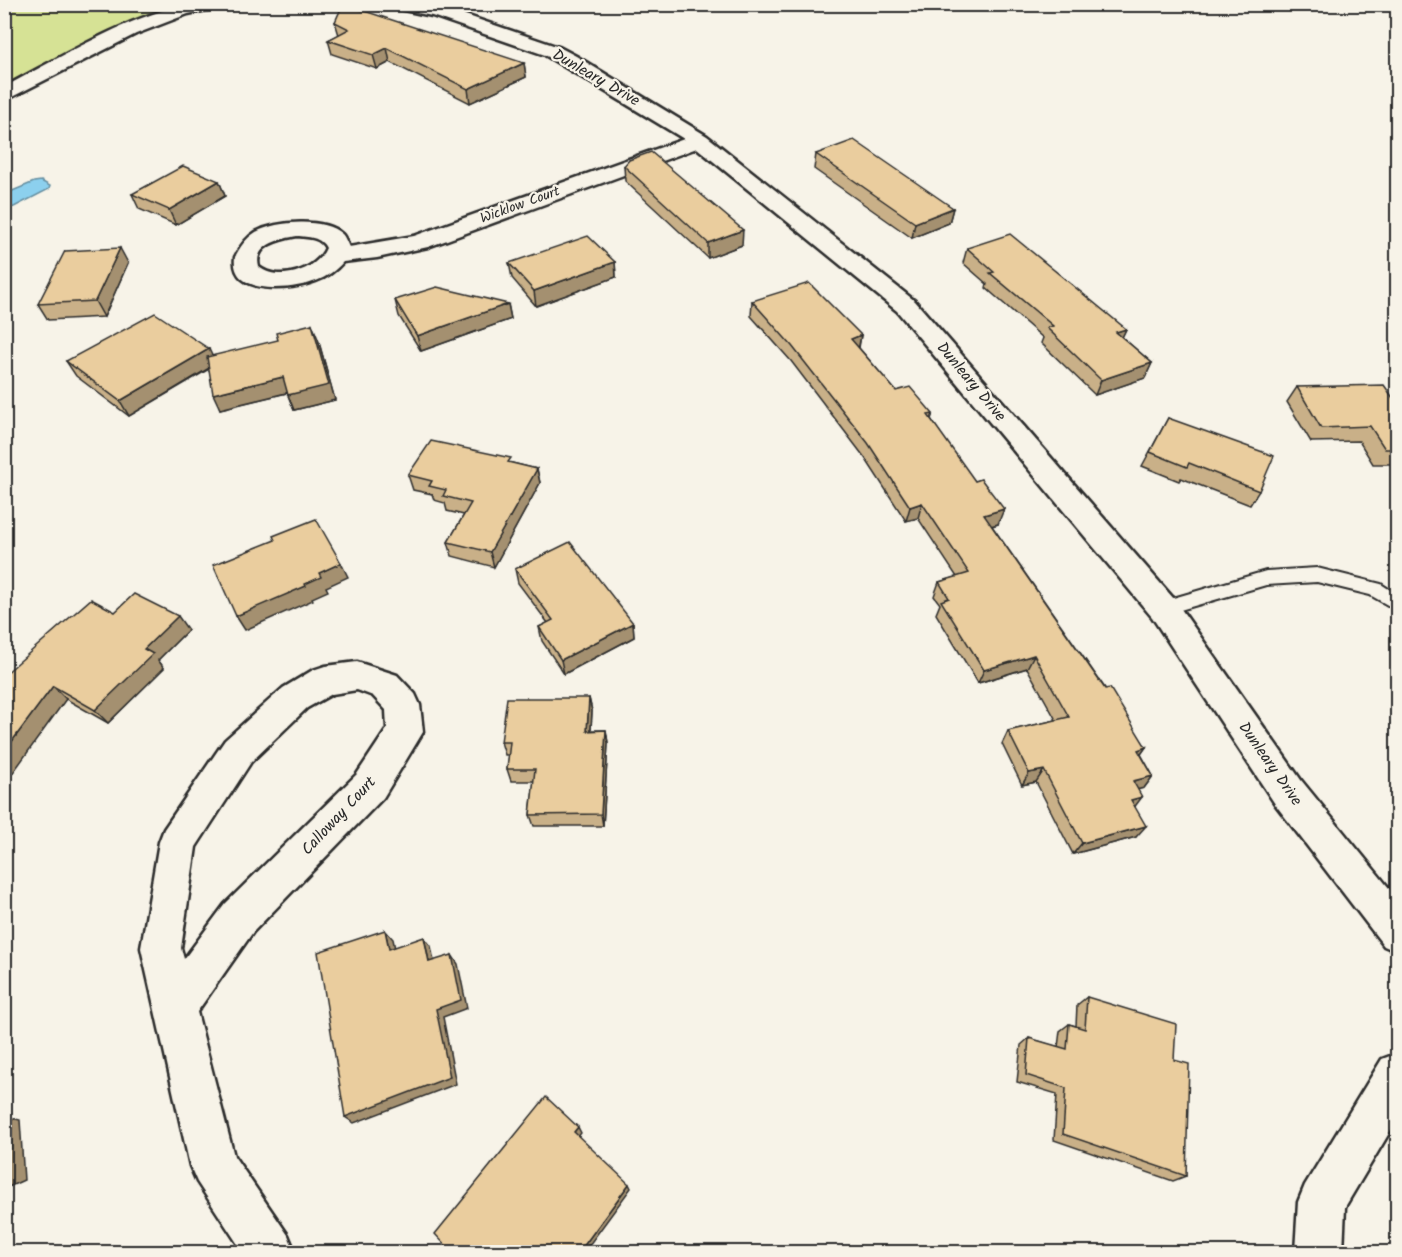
<svg xmlns="http://www.w3.org/2000/svg" width="1402" height="1257" font-family="Kalam,sans-serif">
<style>
.green{fill:#d6e295;stroke:#808660;stroke-width:1.5}
.water{fill:#8cd0ee;stroke:#658ea0;stroke-width:1.5}
.lines{fill:none;stroke-linecap:round;stroke-linejoin:round}
.lane-casing{stroke:#2b2b2b;stroke-width:4}
.street-casing{stroke:#2b2b2b;stroke-width:5}
.lane{fill:#f7f3e8;fill-rule:evenodd}
.street{fill:#f7f3e8;fill-rule:evenodd}
.wall{fill:#c9b088;stroke:#2b2b2b;stroke-width:1.5}
.shaded-wall{fill:#a4906f;stroke:#2b2b2b;stroke-width:1.5}
.building{fill:#eacd9e;stroke:#2b2b2b;stroke-width:1.5}
.labels{text-anchor:middle;dominant-baseline:central;stroke-width:4.5;stroke-linejoin:round;paint-order:stroke}
.far-street-label{font-size:14px;fill:#2b2b2b;stroke:#f7f3e8}
.street-label{font-size:16px;fill:#2b2b2b;stroke:#f7f3e8}
</style>
<rect width="100%" height="100%" fill="#f7f3e8"/>
<filter id="ink" filterUnits="userSpaceOnUse"><feTurbulence type="fractalNoise" baseFrequency=".0167" numOctaves="2"/><feDisplacementMap in="SourceGraphic" scale="12" xChannelSelector="R" yChannelSelector="G"/><feConvolveMatrix kernelMatrix="1 2 1 2 8 2 1 2 1" color-interpolation-filters="sRGB"/></filter>
<g filter="url(#ink)">
<!-- green -->
<polygon class="green" points="5,5 207,5 184,10 5,95"/>
<!-- water -->
<polygon class="water" points="41,181 50,186 49,189 14,207 5,209 5,194 34,182"/>
<g class="lines">
<!-- lane casing -->
<g class="lane-casing">
<polygon id="lane" points="1317,568 1381,584 1398,595 1398,611 1370,595 1317,582 1266,585 1163,615 1157,613 1154,608 1157,603 1163,601 1266,571"/>
</g>
<!-- street casing -->
<g class="street-casing">
<g id="street">
<path d="M 186,4 L 218,4 L 216,8 L 188,14 L 136,34 L 4,101 L 4,87 C 63,56 121,20 186,4 Z"/>
<path d="M 392,4 L 430,4 L 442,7 L 559,47 L 576,56 L 707,136 L 915,301 L 1174,599 L 1301,780 L 1398,899 L 1398,952 L 1384,946 L 1275,804 L 1152,617 L 897,311 L 697,148 L 428,247 L 377,258 L 343,262 C 336,270 327,277 316,281 C 293,290 230,297 235,257 C 240,247 246,238 256,232 C 276,221 324,217 342,234 C 345,237 347,243 349,247 L 414,236 L 684,139 L 545,55 L 432,16 L 394,8 ZM 297,236 C 308,237 321,237 326,248 C 317,270 279,283 259,267 C 253,245 280,239 297,236 Z"/>
<path d="M 357,662 L 397,675 L 415,694 L 420,705 L 423,732 L 383,798 L 253,932 L 197,1012 L 234,1156 L 288,1235 L 295,1252 L 243,1252 L 197,1182 L 190,1166 L 141,948 L 159,842 L 164,829 L 225,740 L 283,688 L 313,670 L 325,666 ZM 357,690 L 373,696 L 386,710 L 387,729 L 357,774 L 225,904 L 184,959 L 181,948 L 196,847 L 251,762 L 307,708 L 332,694 Z"/>
<polygon points="1398,1053 1398,1118 1345,1207 1343,1252 1295,1252 1298,1202 1305,1185 1382,1059"/>
</g>
</g>
<!-- lane -->
<use href="#lane" class="lane"/>
<!-- street -->
<use href="#street" class="street"/>
</g>
<!-- wall -->
<g class="wall">
<polygon points="335,22 524,63 526,77 470,103 390,62 377,69 332,54 328,40 339,35"/>
<polygon points="816,154 953,208 949,223 912,238 814,169"/>
<polygon points="624,166 742,245 708,258 625,181"/>
<polygon points="219,181 225,196 176,225 139,209 132,194"/>
<polygon points="967,248 1126,329 1122,337 1152,363 1145,378 1095,395 1041,343 1043,338 986,288 987,284 963,263"/>
<polygon points="615,262 616,277 536,306 512,278 509,263"/>
<polygon points="128,263 104,317 48,320 38,304"/>
<polygon points="395,300 508,304 511,319 421,351 399,316"/>
<polygon points="752,301 861,335 859,348 896,391 933,414 931,419 998,524 992,526 1146,747 1141,754 1153,776 1144,788 1138,789 1135,807 1136,837 1073,854 1036,782 1022,785 1002,744 1008,731 1056,720 1027,668 978,683 936,614 940,604 934,596 939,582 957,577 918,518 906,521 865,458 791,361 751,316"/>
<polygon points="318,339 335,400 294,410 287,393 220,409 209,369 129,416 76,376 66,361 212,356"/>
<polygon points="1297,387 1398,405 1398,464 1373,464 1359,441 1311,442 1287,402"/>
<polygon points="1168,418 1259,491 1250,505 1181,478 1179,481 1142,466"/>
<polygon points="512,463 537,469 540,483 494,567 452,556 448,542 464,515 447,511 445,503 434,500 432,494 413,490 408,475"/>
<polygon points="515,569 633,623 634,637 564,674 542,641 539,627 548,623 518,583"/>
<polygon points="188,630 158,660 164,668 108,723 66,699 4,675"/>
<polygon points="589,698 592,711 591,730 606,730 608,743 603,826 534,826 530,815 534,781 511,781 507,769 509,755 505,755 501,742"/>
<polygon points="1087,997 1174,1060 1186,1176 1173,1181 1054,1140 1057,1094 1017,1082 1021,1045 1029,1038 1058,1047 1060,1031 1069,1024 1076,1026 1077,1005"/>
</g>
<!-- shaded-wall -->
<g class="shaded-wall">
<polygon points="387,48 390,62 377,69 373,55"/>
<polygon points="524,63 526,77 470,103 468,89"/>
<polygon points="219,181 225,196 176,225 169,210"/>
<polygon points="953,208 949,223 912,238 915,223"/>
<polygon points="743,230 742,245 708,258 708,243"/>
<polygon points="120,248 128,263 104,317 95,301"/>
<polygon points="615,262 616,277 536,306 534,291"/>
<polygon points="508,304 511,319 421,351 417,336"/>
<polygon points="312,324 318,339 335,400 294,410 288,395"/>
<polygon points="1126,329 1119,344 1116,332"/>
<polygon points="861,335 858,351 851,339"/>
<polygon points="209,349 216,364 129,416 120,401"/>
<polygon points="1152,363 1145,378 1095,395 1101,380"/>
<polygon points="283,377 290,392 220,409 213,394"/>
<polygon points="537,469 540,483 494,567 490,552"/>
<polygon points="922,503 918,518 906,521 910,507"/>
<polygon points="1004,509 998,524 979,529 984,515"/>
<polygon points="341,563 348,577 326,587 328,591 312,598 313,600 245,630 236,616 305,584 319,573"/>
<polygon points="178,616 188,630 158,660 164,668 108,723 95,710 144,649"/>
<polygon points="633,623 634,637 564,674 561,660"/>
<polygon points="1034,655 1027,668 978,683 984,670"/>
<polygon points="53,686 66,699 4,785 4,752"/>
<polygon points="589,698 592,711 590,743 587,731"/>
<polygon points="606,730 608,743 603,826 601,814"/>
<polygon points="1146,747 1137,760 1138,750"/>
<polygon points="1044,770 1036,782 1022,785 1029,773"/>
<polygon points="1153,776 1144,788 1124,793 1133,781"/>
<polygon points="1142,797 1133,809 1131,800"/>
<polygon points="1146,826 1136,837 1073,854 1082,843"/>
<polygon points="385,930 393,939 397,958 389,949"/>
<polygon points="424,937 431,946 436,971 429,962"/>
<polygon points="452,955 458,964 467,1008 443,1017 456,1084 354,1123 345,1117 436,1009"/>
<polygon points="4,1116 20,1120 24,1180 4,1189"/>
<polygon points="578,1127 581,1133 577,1138 574,1132"/>
<polygon points="629,1184 631,1188 584,1252 582,1252 580,1251"/>
</g>
<!-- building -->
<g class="building">
<polygon points="343,4 524,63 468,89 387,48 373,55 328,40 349,29 335,22"/>
<polygon points="854,140 953,208 915,223 816,154"/>
<polygon points="651,152 743,230 708,243 624,166 629,160"/>
<polygon points="183,166 219,181 169,210 132,194"/>
<polygon points="1010,234 1126,329 1116,332 1152,363 1101,380 1047,328 1053,326 990,273 994,272 967,248"/>
<polygon points="588,236 615,262 534,291 509,263"/>
<polygon points="120,248 95,301 38,304 65,251"/>
<polygon points="809,283 861,335 851,339 896,391 910,387 933,414 928,415 975,481 981,479 1004,509 984,515 1105,689 1110,688 1146,747 1138,750 1153,776 1133,781 1142,797 1131,800 1146,826 1082,843 1044,770 1029,773 1008,731 1069,717 1034,655 984,670 941,601 949,598 939,582 969,573 922,503 910,507 868,443 792,346 752,301"/>
<polygon points="437,287 508,304 417,336 395,300"/>
<polygon points="155,313 209,349 120,401 66,361"/>
<polygon points="312,324 329,385 288,395 283,377 213,394 207,357 278,340 276,333"/>
<polygon points="1384,385 1398,405 1398,449 1385,449 1370,426 1321,428 1297,387"/>
<polygon points="1168,418 1274,456 1259,491 1189,463 1187,467 1150,452"/>
<polygon points="431,441 511,458 508,462 537,469 490,552 448,542 471,503 443,496 446,490 429,486 432,481 408,475"/>
<polygon points="316,519 341,563 319,573 321,577 305,584 306,586 236,616 213,565 275,540 273,536"/>
<polygon points="570,542 633,623 561,660 539,627 553,620 515,569"/>
<polygon points="134,594 178,616 144,649 153,654 95,710 53,686 4,752 4,675 91,599 115,612"/>
<polygon points="507,698 589,698 587,731 606,730 601,814 530,815 535,769 507,769 510,742 501,742"/>
<polygon points="385,930 389,949 424,937 429,962 452,955 461,1000 436,1009 450,1077 345,1117 318,952"/>
<polygon points="1087,997 1176,1024 1174,1060 1189,1064 1186,1176 1063,1134 1066,1088 1026,1075 1029,1038 1067,1049 1069,1024 1085,1029"/>
<polygon points="546,1097 578,1127 574,1132 629,1184 580,1251 582,1252 452,1252 435,1234"/>
</g>
</g>
<g class="labels">
<!-- far-street labels -->
<g class="far-street-label">
<text transform="translate(520 205) rotate(-20)">Wicklow Court</text>
</g>
<!-- street labels -->
<g class="street-label">
<text transform="translate(596 78) rotate(30)">Dunleary Drive</text>
<text transform="translate(971 382) rotate(50)">Dunleary Drive</text>
<text transform="translate(1270 764) rotate(55)">Dunleary Drive</text>
<text transform="translate(339 816) rotate(-47)">Calloway Court</text>
</g>
</g>
<!-- margin -->
<rect width="1402" height="1257" fill="none" stroke="#f7f3e8" stroke-width="24"/>
<rect x="12" y="12" width="1378" height="1233" fill="none" stroke="#2b2b2b" stroke-width="2" filter="url(#ink)"/>
</svg>
